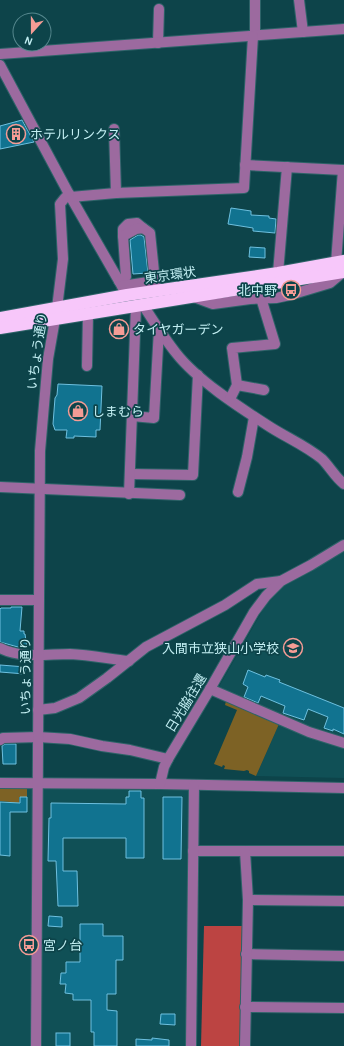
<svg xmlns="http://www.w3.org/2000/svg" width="344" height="1046" font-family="Karla,'Noto Sans JP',sans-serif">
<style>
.built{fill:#105056}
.green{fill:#7d6225}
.water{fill:#bc4442}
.building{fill:#117390;stroke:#6ec0df}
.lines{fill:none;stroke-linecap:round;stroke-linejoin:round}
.minor-casing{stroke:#2e6368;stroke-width:12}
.highway-casing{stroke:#2e6368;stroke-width:14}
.minor{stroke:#9c6a9f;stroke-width:10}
.highway{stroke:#f7c7fa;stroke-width:12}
.labels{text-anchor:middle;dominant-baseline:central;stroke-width:3.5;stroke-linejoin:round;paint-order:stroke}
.poi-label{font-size:13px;fill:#c3eff3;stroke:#0d444a;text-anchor:start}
.street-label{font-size:13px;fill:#c3eff3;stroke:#0d444a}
</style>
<rect width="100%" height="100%" fill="#0d444a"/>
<!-- built -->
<g class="built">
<polygon points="344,552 344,741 217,690 265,606 284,586"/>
<polygon points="279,724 344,747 344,778 256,776"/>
<polygon points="0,789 188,789 186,1046 0,1046"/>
</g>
<!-- green -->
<g class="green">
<polygon points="226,701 279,724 256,776 249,773 249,771 247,770 244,771 224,769 225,766 223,765 222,767 214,764 237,710 225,705"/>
<polygon points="0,788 27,789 27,797 19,797 19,806 12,806 11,802 0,801"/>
</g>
<!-- water -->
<polygon class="water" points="204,926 242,926 240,1046 201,1046"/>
<!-- building -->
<g class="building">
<polygon points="22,120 34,142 0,149 0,126"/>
<polygon points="231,208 251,211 251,215 269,216 269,218 276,219 275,233 253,231 253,228 228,224"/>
<polygon points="138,235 141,235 144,237 148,273 133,274 130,240"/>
<polygon points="250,247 265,248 265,258 249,257"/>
<polygon points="58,384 102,386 100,430 96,430 96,437 74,436 74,438 66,438 67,430 55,430 53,424 55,398 57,395"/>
<polygon points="11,607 22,607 20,631 24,631 24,634 25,634 27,648 18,647 0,642 0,609 1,608 11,608"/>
<polygon points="0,665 26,667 25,674 0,672"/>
<polygon points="248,670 265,677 266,675 280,680 279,682 344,708 344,734 333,729 333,731 324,728 328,717 308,709 304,720 283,713 285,706 261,696 258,703 244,697 248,687 243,684"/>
<polygon points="5,744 16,744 16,764 3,764 2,746"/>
<polygon points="129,791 141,791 141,798 144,798 144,858 126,858 126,838 63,838 63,871 77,871 78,906 58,906 56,861 48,861 49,818 51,818 51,803 126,804 126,797 129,797"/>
<polygon points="20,797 27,797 27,812 10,812 10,856 0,855 0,802 20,803"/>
<polygon points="163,797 182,797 181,859 163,859"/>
<polygon points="49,916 62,917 62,927 48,926"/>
<polygon points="80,924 103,924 103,936 123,936 123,960 116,960 116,994 107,994 107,1010 117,1011 117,1046 94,1046 94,1032 91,1032 91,1000 73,1000 73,994 65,993 66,984 60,984 61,973 66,973 66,962 80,962"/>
<polygon points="161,1014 175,1014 175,1025 160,1024"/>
<rect x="56" y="1033" width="14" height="13"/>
<polygon points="152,1038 169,1040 169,1046 136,1046 136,1039 152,1040"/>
</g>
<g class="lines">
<!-- minor casing -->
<g class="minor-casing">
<g id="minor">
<polyline points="255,0 255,36"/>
<polyline points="299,0 303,32"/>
<polyline points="158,43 159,9"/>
<polyline points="0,54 344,29"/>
<polyline points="0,65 69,194 127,295"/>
<polyline points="114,129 116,193"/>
<polyline points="245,165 343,170 336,263"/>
<polyline points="71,197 116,193 244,188 253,36"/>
<polyline points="123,236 123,229 128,224 137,223 143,228"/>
<polyline points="278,273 287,167"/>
<polyline points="119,281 126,277 123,236 136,229 143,228 150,233 156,291"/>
<polyline points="122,286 155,281"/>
<polyline points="194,297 213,304 250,299 276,298 290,295 330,283 343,272"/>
<path d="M 143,305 C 154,322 164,338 176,353 C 197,380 239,407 267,425 C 285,437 305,445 322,459 C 330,467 335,477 344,484"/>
<polyline points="87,366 88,314"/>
<polyline points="237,385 264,390"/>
<polyline points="230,399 237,385 232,348 275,344 261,298"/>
<polyline points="132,416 154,418 159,329"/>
<polyline points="130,474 193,475 198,375"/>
<polyline points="0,487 180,495"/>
<polyline points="238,492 247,457 254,417"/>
<polyline points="129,494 136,306"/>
<polyline points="0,600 39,600"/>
<path d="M 0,648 C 21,659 47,654 70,654 C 90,655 110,659 129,661"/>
<polyline points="210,689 309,732 344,743"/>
<polyline points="38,710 55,708 79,698 107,678 146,647 225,605 257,584 281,581"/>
<polyline points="0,740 3,738 38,737 70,739 102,746 130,750 168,759"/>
<polyline points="0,783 160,784 344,788"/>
<polyline points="160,784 164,767 168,759 210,689 254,612 266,596 281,581 311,565 344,545"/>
<polyline points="193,851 344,851"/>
<polyline points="248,900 344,901"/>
<polyline points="246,954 344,956"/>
<polyline points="245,1007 344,1008"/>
<polyline points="36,1046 40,451 48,359 57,308 63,259 60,204 64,199 69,194"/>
<polyline points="191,1046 194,785"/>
<polyline points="245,1046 248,900 245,851"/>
</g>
</g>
<!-- highway casing -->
<g class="highway-casing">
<g id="highway">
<polyline points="0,318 127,295 278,273 344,261"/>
<polyline points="0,328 344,272"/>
</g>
</g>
<!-- minor -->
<use href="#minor" class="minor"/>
<!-- highway -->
<use href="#highway" class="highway"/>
</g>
<!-- icons -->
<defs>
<g id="building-ring" transform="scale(1)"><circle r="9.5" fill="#0d444a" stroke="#f59c95" stroke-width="1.5"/><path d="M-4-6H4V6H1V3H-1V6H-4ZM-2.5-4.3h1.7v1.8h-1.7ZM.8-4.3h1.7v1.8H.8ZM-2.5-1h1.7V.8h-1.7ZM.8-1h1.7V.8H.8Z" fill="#f59c95"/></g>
<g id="bus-ring" transform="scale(1)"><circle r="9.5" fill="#0d444a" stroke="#f59c95" stroke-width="1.5"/><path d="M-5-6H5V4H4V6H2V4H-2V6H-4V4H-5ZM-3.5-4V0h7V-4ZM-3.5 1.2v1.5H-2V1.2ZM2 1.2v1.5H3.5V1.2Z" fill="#f59c95"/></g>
<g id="shop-ring" transform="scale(1)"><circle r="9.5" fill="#0d444a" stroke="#f59c95" stroke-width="1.5"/><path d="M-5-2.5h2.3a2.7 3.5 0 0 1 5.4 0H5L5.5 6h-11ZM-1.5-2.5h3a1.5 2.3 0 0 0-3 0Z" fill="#f59c95"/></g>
<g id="school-ring" transform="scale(1)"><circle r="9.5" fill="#0d444a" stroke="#f59c95" stroke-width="1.5"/><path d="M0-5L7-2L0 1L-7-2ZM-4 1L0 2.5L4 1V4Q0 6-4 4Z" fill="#f59c95"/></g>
</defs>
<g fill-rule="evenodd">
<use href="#building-ring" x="16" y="134"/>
<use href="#bus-ring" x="291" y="290"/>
<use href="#shop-ring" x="119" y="329"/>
<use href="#shop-ring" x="78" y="411"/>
<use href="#school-ring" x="293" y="648"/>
<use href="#bus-ring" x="29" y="945"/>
</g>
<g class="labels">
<!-- poi labels -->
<g class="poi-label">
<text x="30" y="134">ホテルリンクス</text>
<text x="277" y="290" text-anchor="end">北中野</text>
<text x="133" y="329">タイヤガーデン</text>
<text x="92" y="411">しまむら</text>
<text x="279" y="648" text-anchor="end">入間市立狭山小学校</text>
<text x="43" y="945">宮ノ台</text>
</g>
<!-- street labels -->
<g class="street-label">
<text transform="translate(170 275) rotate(-8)">東京環状</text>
<text transform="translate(37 351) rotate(-82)">いちょう通り</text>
<text transform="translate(25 676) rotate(-90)">いちょう通り</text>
<text transform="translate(186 703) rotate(-59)">日光脇往還</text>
</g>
</g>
<!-- north arrow -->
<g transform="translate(32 32) rotate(201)"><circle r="19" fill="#0d444a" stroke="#56888e"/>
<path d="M0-3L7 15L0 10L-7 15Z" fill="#f59c95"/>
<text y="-6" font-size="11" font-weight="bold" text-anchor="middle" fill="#c3eff3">N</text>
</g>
</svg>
